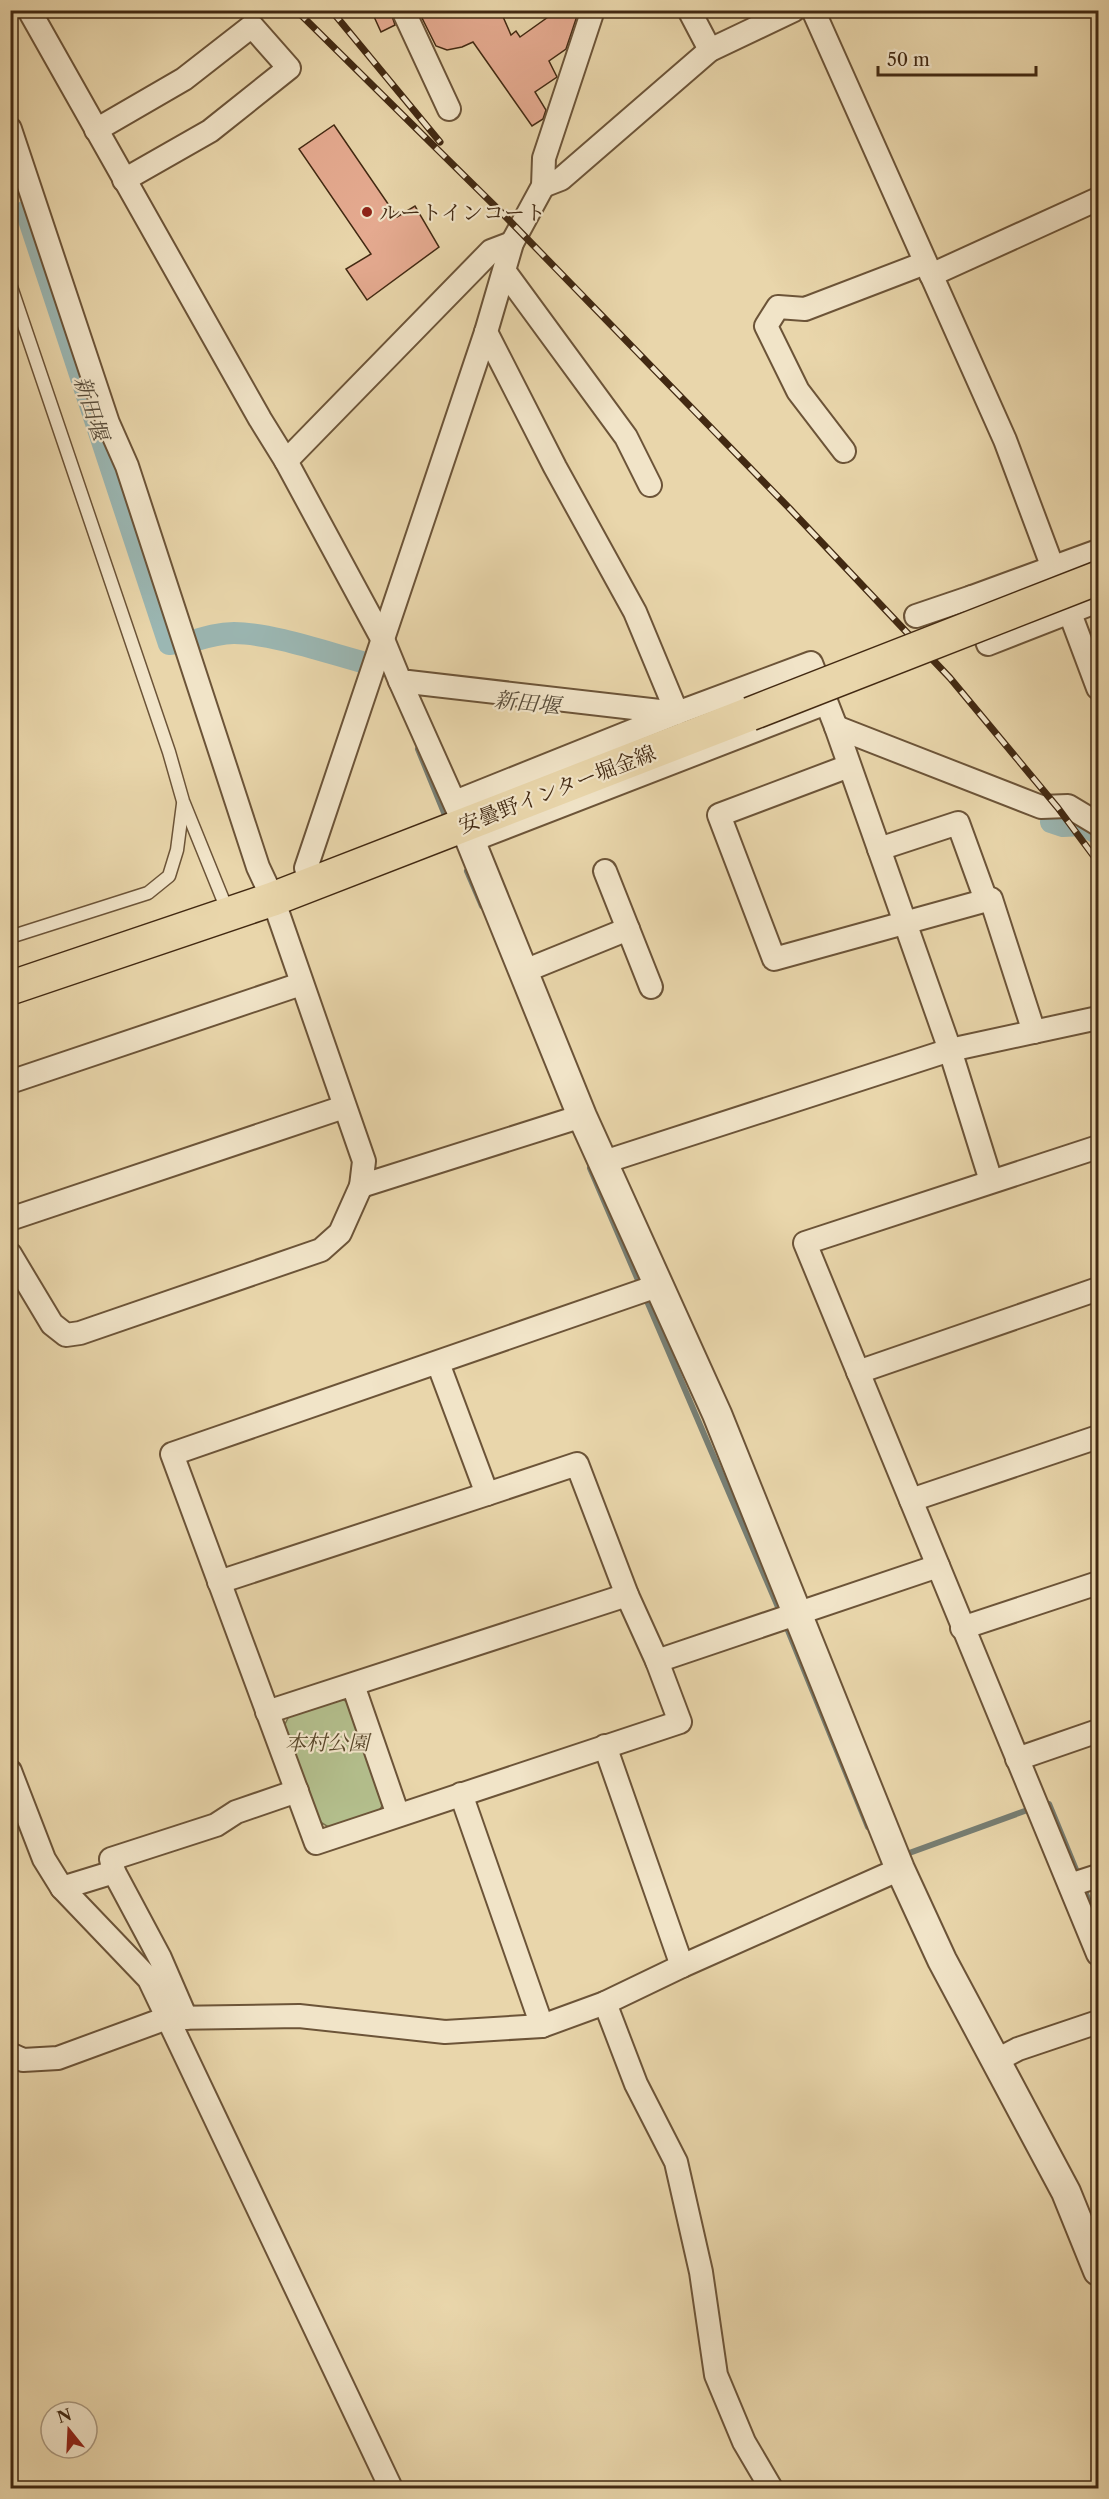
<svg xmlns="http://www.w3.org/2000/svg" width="1109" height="2499" font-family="'Libre Caslon Text','Noto Serif JP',serif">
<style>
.green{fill:#b3be8c;stroke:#7a744f;stroke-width:1.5}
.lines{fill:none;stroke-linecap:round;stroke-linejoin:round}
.stream{stroke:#777e73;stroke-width:6}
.canal{stroke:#9bb7b3;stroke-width:22}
.building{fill:#e6ab91;stroke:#422912;stroke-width:1.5}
.service-casing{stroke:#6c5438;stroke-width:15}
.minor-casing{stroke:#6c5438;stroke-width:26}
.tertiary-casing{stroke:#6c5438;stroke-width:32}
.primary-casing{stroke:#422912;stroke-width:36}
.service{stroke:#f1e4c8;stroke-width:12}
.minor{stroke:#f1e4c8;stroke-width:22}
.tertiary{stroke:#f1e4c8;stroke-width:28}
.primary{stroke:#e9d6ab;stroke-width:33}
.rail-casing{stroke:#422912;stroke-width:7}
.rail{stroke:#f1e4c8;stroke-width:4.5;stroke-dasharray:14;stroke-linecap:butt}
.primary-bridge-casing{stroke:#422912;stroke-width:36;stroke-linecap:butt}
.primary-bridge{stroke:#e9d6ab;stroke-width:33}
.poi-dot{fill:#8f2418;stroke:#f1e4c8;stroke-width:2}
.labels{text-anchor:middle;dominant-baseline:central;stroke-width:4.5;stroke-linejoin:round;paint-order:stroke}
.poi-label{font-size:21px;fill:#422912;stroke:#f1e4c8;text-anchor:start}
.street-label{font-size:21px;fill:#422912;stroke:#f1e4c8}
.park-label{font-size:21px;font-style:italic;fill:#59472a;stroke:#f1e4c8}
.water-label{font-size:22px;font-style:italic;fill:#584c3a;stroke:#f1e4c8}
</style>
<rect width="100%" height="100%" fill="#e9d6ab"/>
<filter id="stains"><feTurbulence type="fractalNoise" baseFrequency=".00333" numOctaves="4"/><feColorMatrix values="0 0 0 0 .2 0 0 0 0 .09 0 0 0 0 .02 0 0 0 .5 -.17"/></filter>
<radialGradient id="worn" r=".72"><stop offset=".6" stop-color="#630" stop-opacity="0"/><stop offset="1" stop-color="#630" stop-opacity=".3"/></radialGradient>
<!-- green -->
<polygon class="green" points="342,1699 353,1705 385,1801 379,1811 330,1828 317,1820 283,1728 289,1716"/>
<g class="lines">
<!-- stream -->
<g class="stream">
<polyline points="418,749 447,820"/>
<polyline points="467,871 482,906"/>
<polyline points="590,1168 781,1614"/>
<polyline points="785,1623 868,1827"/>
<polyline points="1042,1805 1049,1804 1079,1877"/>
<polyline points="901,1856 1033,1808"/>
<polyline points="1083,1886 1098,1924"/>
</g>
<!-- canal -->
<g class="canal">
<polyline points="26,211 169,644 177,643"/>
<path d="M 193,641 C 206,637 219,633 234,633 C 271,633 328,653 366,663"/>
<polyline points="1051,822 1063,826 1084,825 1098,834"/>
</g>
</g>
<!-- building -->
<g class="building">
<polygon points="371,10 390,10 395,25 381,32"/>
<polygon points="418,10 500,10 511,35 516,31 520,37 558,10 579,10 566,49 549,61 557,77 535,92 546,110 543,119 532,126 473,42 462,47 447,50 436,46"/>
<polygon points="334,125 397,217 415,206 439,247 367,300 346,269 371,254 299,149"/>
</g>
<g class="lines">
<!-- service casing -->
<g class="service-casing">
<g id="service">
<polyline points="10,284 169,752 183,801 228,912"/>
<polyline points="10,937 148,893 169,876 177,850 183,804"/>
</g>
</g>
<!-- minor casing -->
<g class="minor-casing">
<g id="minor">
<polyline points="29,10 260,419 286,461 384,642 400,681 677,713"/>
<polyline points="403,10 449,109"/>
<polyline points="689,10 710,50"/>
<polyline points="813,10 1005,440 1098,688"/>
<polyline points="10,129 108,423 127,466 258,867 273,899 364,1161 361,1186 582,1116"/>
<polyline points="96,130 184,79 252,26 289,68 210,131 124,180"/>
<polyline points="543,186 561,179 710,50 794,10"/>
<polyline points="505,272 626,437 650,485"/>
<polyline points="931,275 1098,199"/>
<polyline points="486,332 555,467 635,612 677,713"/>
<polyline points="844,451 798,391 766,326 778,307 805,309 925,263"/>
<polyline points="286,461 491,251 512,243"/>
<polyline points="1098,551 972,597 988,644 1098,601"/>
<polyline points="916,616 972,597"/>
<polyline points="400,681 460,815"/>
<polyline points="836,727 1041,807 1068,806 1098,824"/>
<polyline points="849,766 719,815 774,959 991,899 1034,1032"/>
<polyline points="455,802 677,713 811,663 836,727 950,1050 991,1181"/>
<polyline points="470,841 826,703"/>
<polyline points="879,849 958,823 986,900"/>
<polyline points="605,871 651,987"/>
<polyline points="311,885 306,868 486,332 512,243 543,186 544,158 593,10"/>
<polyline points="522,972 628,929"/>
<polyline points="10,1082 301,984"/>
<polyline points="1098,1147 805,1243 1098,1954"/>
<polyline points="604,1162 950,1050 1098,1018"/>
<polyline points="10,1219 344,1107"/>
<polyline points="10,1254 52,1324 66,1335 80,1333 321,1250 340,1233 361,1186"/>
<polyline points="438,1363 487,1494 577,1464 627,1595 657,1661 680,1722 316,1843 172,1454 657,1286"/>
<polyline points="858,1372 1098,1289"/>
<polyline points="911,1500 1098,1437"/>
<polyline points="219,1582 487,1494"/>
<polyline points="962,1628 1098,1583"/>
<polyline points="657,1661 938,1566"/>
<polyline points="353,1685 398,1815"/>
<polyline points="267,1712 627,1595"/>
<polyline points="605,1746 682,1966"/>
<polyline points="1017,1759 1098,1731"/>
<polyline points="10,1771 44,1859 62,1888 149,1979 391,2488"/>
<polyline points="461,1794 542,2026"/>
<polyline points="1070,1885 1098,1876"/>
<polyline points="62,1888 114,1872"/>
<polyline points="605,2003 636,2084 676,2162 701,2272 716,2375 744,2442 771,2488"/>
<polyline points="186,2018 160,1958 114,1872 111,1859 216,1825 236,1812 297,1791"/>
<polyline points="10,2054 23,2060 58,2058 167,2018 299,2016 445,2032 542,2026 605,2003 682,1966 900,1869"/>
<polyline points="995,2061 1018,2049 1098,2022"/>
</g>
</g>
<!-- tertiary casing -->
<g class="tertiary-casing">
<polyline id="tertiary" points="464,825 582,1116 717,1414 900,1869 942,1960 1066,2192 1098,2271"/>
</g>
<!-- primary casing -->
<g class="primary-casing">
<polyline id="primary" points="10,988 273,899 750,714"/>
</g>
<!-- service -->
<use href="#service" class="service"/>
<!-- minor -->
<use href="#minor" class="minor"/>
<!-- tertiary -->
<use href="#tertiary" class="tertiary"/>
<!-- primary -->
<use href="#primary" class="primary"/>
<!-- rail casing -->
<g class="rail-casing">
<g id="rail">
<polyline points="296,10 504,215 791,510 950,678 1058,808 1098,862"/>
<polyline points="331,10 440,142"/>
</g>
</g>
<!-- rail -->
<use href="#rail" class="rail"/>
<!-- primary-bridge casing -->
<g class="primary-bridge-casing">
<polyline id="primary-bridge" points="750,714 1098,578"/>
</g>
<!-- primary-bridge -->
<use href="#primary-bridge" class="primary-bridge"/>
</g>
<!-- markers -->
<circle class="poi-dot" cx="367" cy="212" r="6"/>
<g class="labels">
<!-- poi labels -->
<g class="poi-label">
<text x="379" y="212">ルートインコート</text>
</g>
<!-- street labels -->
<g class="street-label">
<text transform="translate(557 789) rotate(-21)">安曇野インター堀金線</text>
</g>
<!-- park labels -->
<g class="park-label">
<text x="327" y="1742">本村公園</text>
</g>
<!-- water labels -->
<g class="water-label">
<text transform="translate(91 408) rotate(72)">新田堰</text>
<text transform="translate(527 703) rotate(6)">新田堰</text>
</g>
</g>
<!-- margin -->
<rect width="1109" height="2499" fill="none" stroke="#e9d6ab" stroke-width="36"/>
<rect x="12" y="12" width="1085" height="2475" fill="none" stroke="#422912" stroke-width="3"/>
<rect x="18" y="18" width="1073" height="2463" fill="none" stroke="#422912" stroke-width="1.5"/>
<!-- north arrow -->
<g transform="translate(69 2430) rotate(342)"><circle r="28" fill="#f1e4c8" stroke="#ab997f" stroke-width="1.5"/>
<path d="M0-4.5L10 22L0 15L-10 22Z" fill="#8f2418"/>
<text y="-9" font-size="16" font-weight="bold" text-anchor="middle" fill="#422912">N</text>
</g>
<!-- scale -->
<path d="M878 66v9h158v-9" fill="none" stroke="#422912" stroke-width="3"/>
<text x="887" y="66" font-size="18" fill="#422912" stroke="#f1e4c8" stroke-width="4.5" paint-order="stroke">50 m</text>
<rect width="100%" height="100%" filter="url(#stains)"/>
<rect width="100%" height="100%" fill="url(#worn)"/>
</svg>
